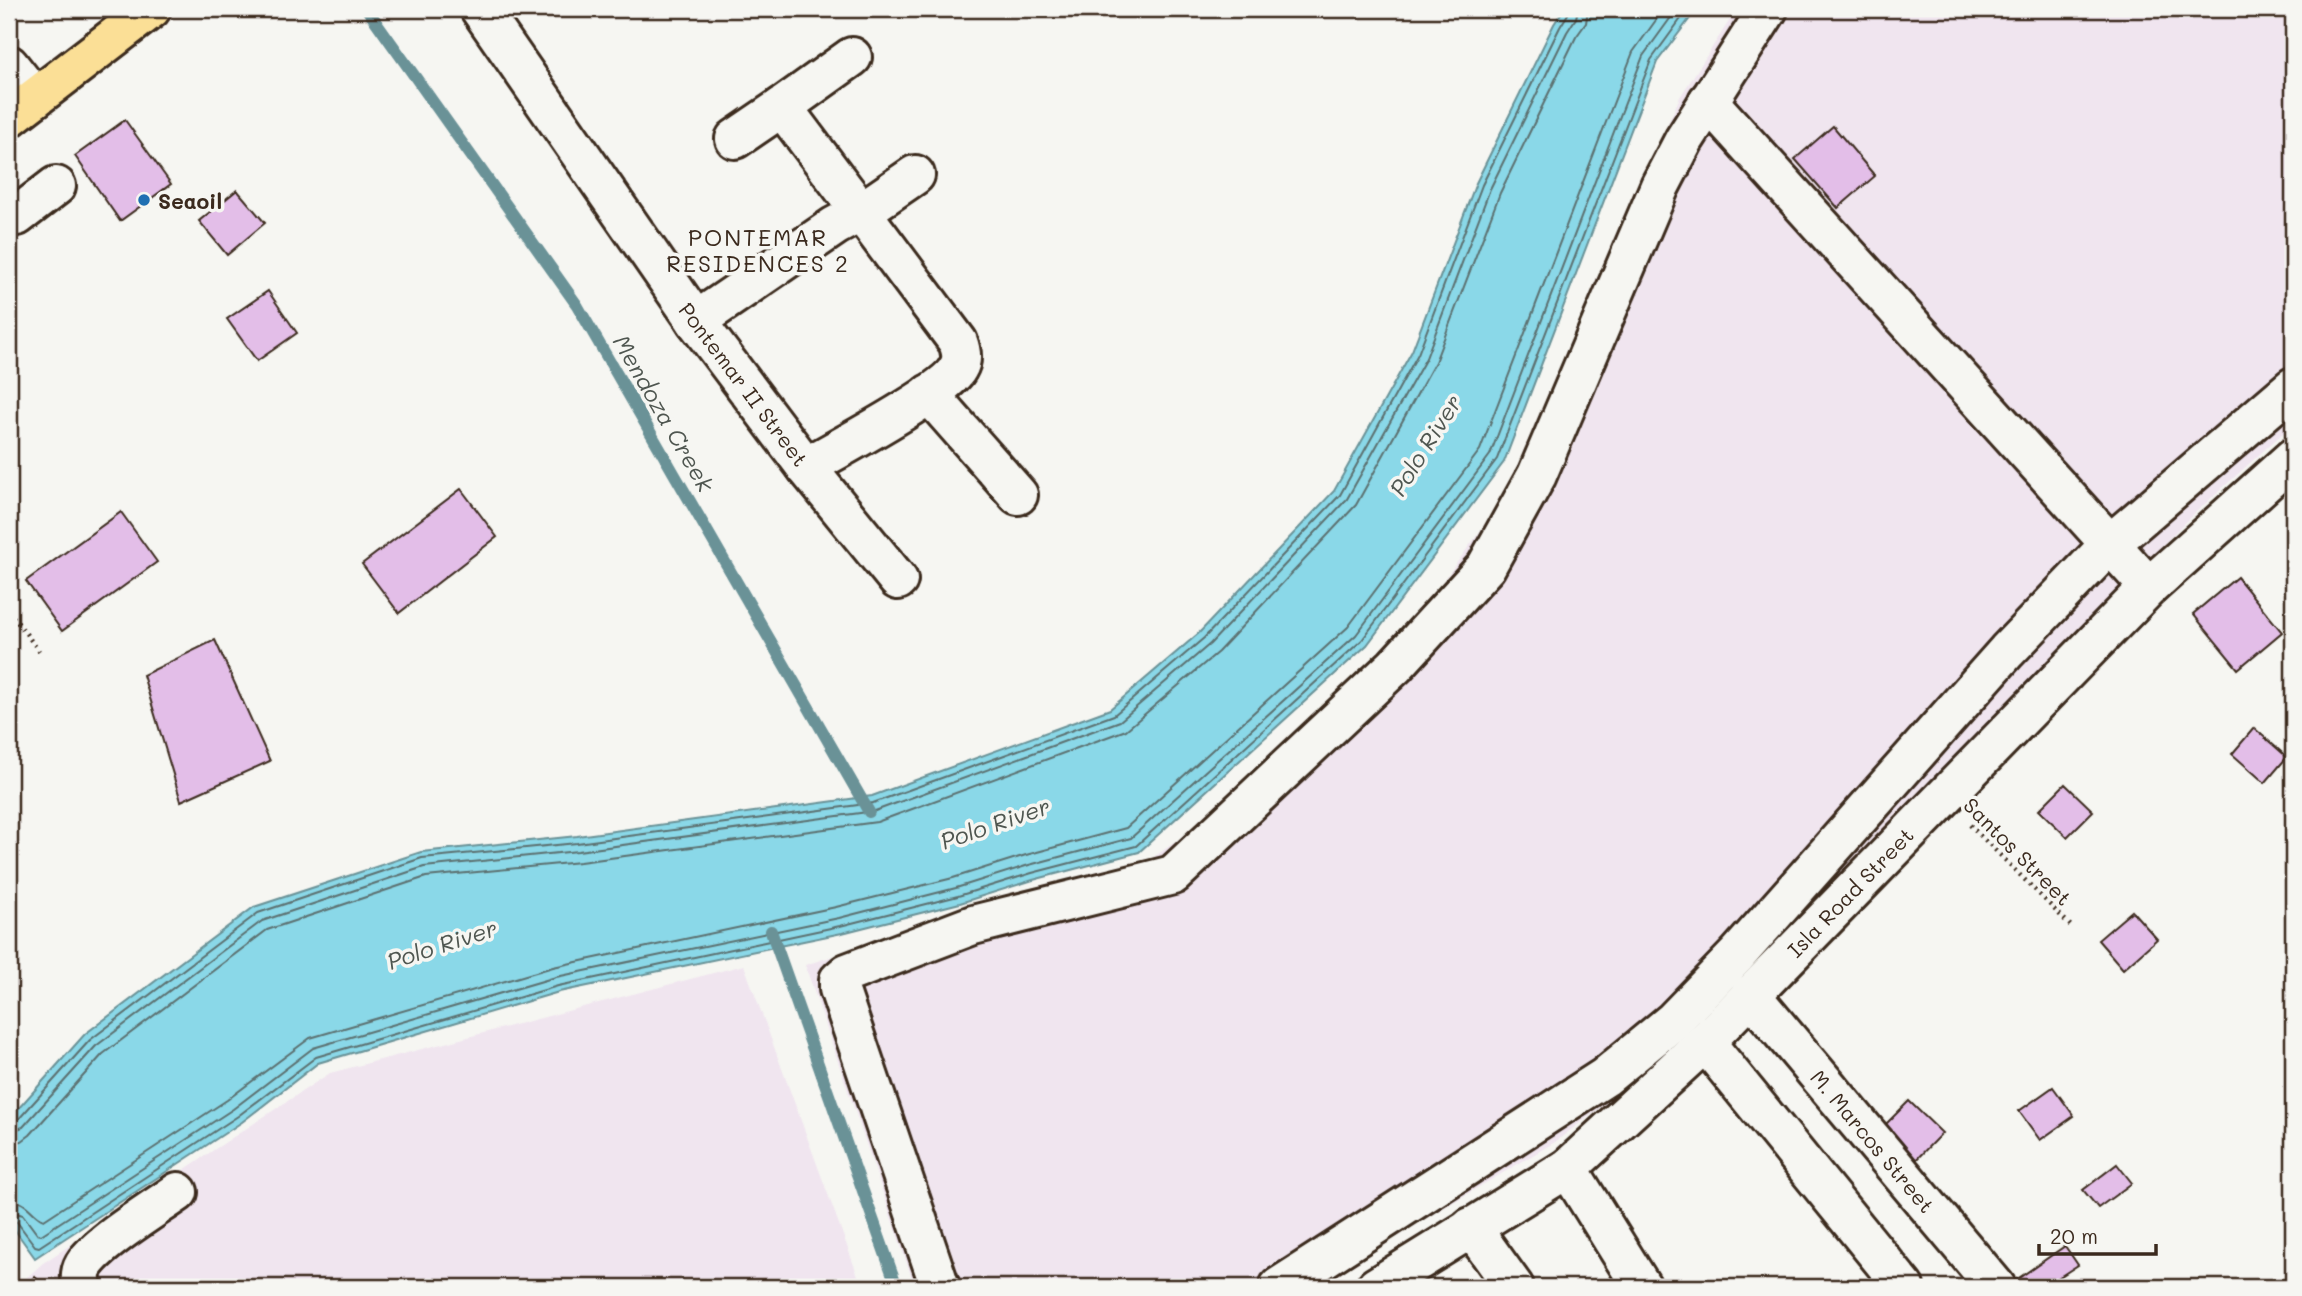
<svg xmlns="http://www.w3.org/2000/svg" width="2302" height="1296" font-family="Mali,sans-serif">
<style>
.built{fill:#f0e5ef}
.water{fill:#8ad8e8;stroke:#6a9297;stroke-width:2}
.lines{fill:none;stroke-linecap:round;stroke-linejoin:round}
.shore{stroke:#5b706f;stroke-width:2}
.stream{stroke:#6a9297;stroke-width:12}
.building{fill:#e3bee8;stroke:#3b2a1e;stroke-width:2}
.minor-casing{stroke:#3b2a1e;stroke-width:44}
.major-casing{stroke:#3b2a1e;stroke-width:44}
.path{stroke:#3b2a1e;stroke-width:4.5;stroke-dasharray:2 5;stroke-linecap:butt}
.minor{stroke:#f6f6f2;stroke-width:38}
.major{stroke:#fbdf96;stroke-width:38}
.poi-dot{fill:#1f6fb2;stroke:#f6f6f2;stroke-width:2.5}
.labels{text-anchor:middle;dominant-baseline:central;stroke-width:7;stroke-linejoin:round;paint-order:stroke}
.poi-label{font-size:21px;font-weight:bold;fill:#3b2a1e;stroke:#f6f6f2;text-anchor:start}
.street-label{font-size:21px;fill:#3b2a1e;stroke:#f6f6f2}
.neighbourhood-label{font-size:23px;letter-spacing:2px;fill:#3b2a1e;stroke:#f6f6f2}
.water-label{font-size:23px;font-style:italic;fill:#4f5650;stroke:#f6f6f2}
</style>
<rect width="100%" height="100%" fill="#f6f6f2"/>
<filter id="ink" filterUnits="userSpaceOnUse"><feTurbulence type="fractalNoise" baseFrequency=".0143" numOctaves="2"/><feDisplacementMap in="SourceGraphic" scale="14" xChannelSelector="R" yChannelSelector="G"/><feConvolveMatrix kernelMatrix="1 2 1 2 8 2 1 2 1" color-interpolation-filters="sRGB"/></filter>
<g filter="url(#ink)">
<!-- built -->
<g class="built">
<polygon points="1737,9 2293,9 2293,424 2183,524 1666,1058 1555,1142 1309,1287 915,1287 805,965 984,908 1142,865 1207,820 1424,607 1507,495 1612,246 1680,97"/>
<polygon points="744,965 862,1287 16,1287 43,1263 330,1073"/>
</g>
<!-- water -->
<polygon class="water" points="1564,9 1697,9 1657,62 1504,462 1367,645 1139,852 1033,880 960,903 842,933 559,992 318,1063 242,1122 35,1258 12,1226 9,1229 9,1119 85,1034 254,907 421,852 577,836 872,796 1110,709 1199,633 1334,491 1412,351 1476,183 1554,24"/>
<g class="lines">
<!-- shore -->
<g class="shore">
<polyline points="9,1123 17,1121 90,1040 258,913 422,858 577,843 873,803 1114,715 1204,638 1340,495 1418,354 1482,185 1560,27 1568,14 1569,9"/>
<polyline points="9,1132 23,1127 96,1046 262,921 424,867 578,851 875,811 1120,721 1210,644 1347,499 1426,358 1490,189 1567,32 1576,18 1578,9"/>
<polyline points="9,1143 22,1141 30,1135 103,1054 267,930 426,877 580,862 877,822 1126,730 1218,652 1356,505 1435,362 1500,193 1576,37 1586,23 1588,9"/>
<path d="M 9,1200 C 30,1201 30,1215 44,1220 L 227,1100 L 310,1038 L 553,967 L 836,907 L 953,878 L 1026,855 L 1126,828 L 1348,627 L 1480,450 L 1633,52 L 1664,9"/>
<polyline points="9,1211 23,1215 37,1234 41,1235 233,1109 313,1048 556,977 839,918 956,888 1029,865 1131,838 1356,635 1490,455 1643,56 1677,9"/>
<polyline points="9,1220 17,1222 35,1246 39,1247 238,1116 316,1057 558,986 840,926 958,896 1032,873 1136,846 1362,640 1497,459 1651,60 1688,9"/>
</g>
<!-- stream -->
<g class="stream">
<polyline points="367,9 577,305 869,812"/>
<polyline points="771,931 897,1287"/>
</g>
</g>
<!-- building -->
<g class="building">
<polygon points="125,120 171,184 120,221 75,156"/>
<polygon points="1833,126 1875,176 1838,208 1795,159"/>
<polygon points="237,190 265,223 227,255 199,221"/>
<polygon points="268,291 297,333 257,361 227,319"/>
<polygon points="461,489 497,537 399,613 362,564"/>
<polygon points="121,512 157,562 62,631 26,581"/>
<polygon points="2237,577 2282,632 2238,669 2193,614"/>
<polygon points="215,640 270,761 181,801 143,675"/>
<polygon points="2254,728 2287,757 2265,783 2232,754"/>
<polygon points="2065,784 2093,811 2067,837 2039,810"/>
<polygon points="2132,911 2157,939 2123,969 2098,940"/>
<polygon points="2053,1087 2074,1116 2040,1140 2019,1111"/>
<polygon points="1909,1101 1942,1133 1908,1168 1875,1135"/>
<polygon points="2117,1164 2132,1183 2098,1208 2083,1190"/>
<polygon points="2065,1246 2078,1265 2044,1287 2021,1287 2016,1280"/>
<polygon points="35,1276 42,1287 24,1287"/>
</g>
<g class="lines">
<!-- minor casing -->
<g class="minor-casing">
<g id="minor">
<polyline points="480,9 696,321 806,467 898,580"/>
<polyline points="9,65 35,98"/>
<polyline points="1708,101 2149,587"/>
<polyline points="782,107 852,57"/>
<polyline points="17,216 56,186"/>
<polyline points="696,321 835,226 861,212 782,107 735,139"/>
<polyline points="929,394 1018,495"/>
<path d="M 806,467 C 834,451 947,391 958,368 C 963,360 961,350 958,342 L 861,212 L 915,175"/>
<polyline points="1750,994 1996,1287"/>
<polyline points="1705,1042 1904,1287"/>
<polyline points="1568,1168 1642,1287"/>
<polyline points="1471,1227 1514,1287"/>
<path d="M 82,1287 C 80,1277 80,1270 86,1262 C 103,1240 154,1209 178,1192"/>
<polyline points="940,1287 839,989 839,980 847,973 973,925 1173,875 1395,666 1486,567 1537,475 1660,186 1684,140 1768,9"/>
<polyline points="1279,1287 1605,1077 1673,1021 1737,955 2007,651 2110,544 2293,387"/>
<polyline points="1376,1287 1568,1168 1705,1042 2149,587 2293,458"/>
</g>
</g>
<!-- major casing -->
<g class="major-casing">
<polyline id="major" points="9,118 151,9"/>
</g>
<!-- path -->
<g class="path">
<polyline points="9,611 39,651"/>
<polyline points="1970,825 2072,927"/>
</g>
<!-- minor -->
<use href="#minor" class="minor"/>
<!-- major -->
<use href="#major" class="major"/>
</g>
</g>
<!-- markers -->
<circle class="poi-dot" cx="144" cy="200" r="7"/>
<g class="labels">
<!-- poi labels -->
<g class="poi-label">
<text x="158" y="200">Seaoil</text>
</g>
<!-- street labels -->
<g class="street-label">
<text transform="translate(744 384) rotate(53)">Pontemar II Street</text>
<text transform="translate(2018 851) rotate(45)">Santos Street</text>
<text transform="translate(1850 892) rotate(-46)">Isla Road Street</text>
<text transform="translate(1873 1141) rotate(50)">M. Marcos Street</text>
</g>
<!-- neighbourhood labels -->
<g class="neighbourhood-label">
<text x="758" y="237">PONTEMAR<tspan x="758" dy="26">RESIDENCES 2</tspan></text>
</g>
<!-- water labels -->
<g class="water-label">
<text transform="translate(664 413) rotate(60)">Mendoza Creek</text>
<text transform="translate(1425 445) rotate(-58)">Polo River</text>
<text transform="translate(995 823) rotate(-19)">Polo River</text>
<text transform="translate(442 944) rotate(-18)">Polo River</text>
</g>
</g>
<!-- margin -->
<rect width="2302" height="1296" fill="none" stroke="#f6f6f2" stroke-width="35"/>
<rect x="18" y="18" width="2267" height="1261" fill="none" stroke="#3b2a1e" stroke-width="2.5" filter="url(#ink)"/>
<!-- scale -->
<path d="M2039 1244v10h117v-10" fill="none" stroke="#3b2a1e" stroke-width="3.5"/>
<text x="2050" y="1244" font-size="21" fill="#3b2a1e" stroke="#f6f6f2" stroke-width="5" paint-order="stroke">20 m</text>
</svg>
